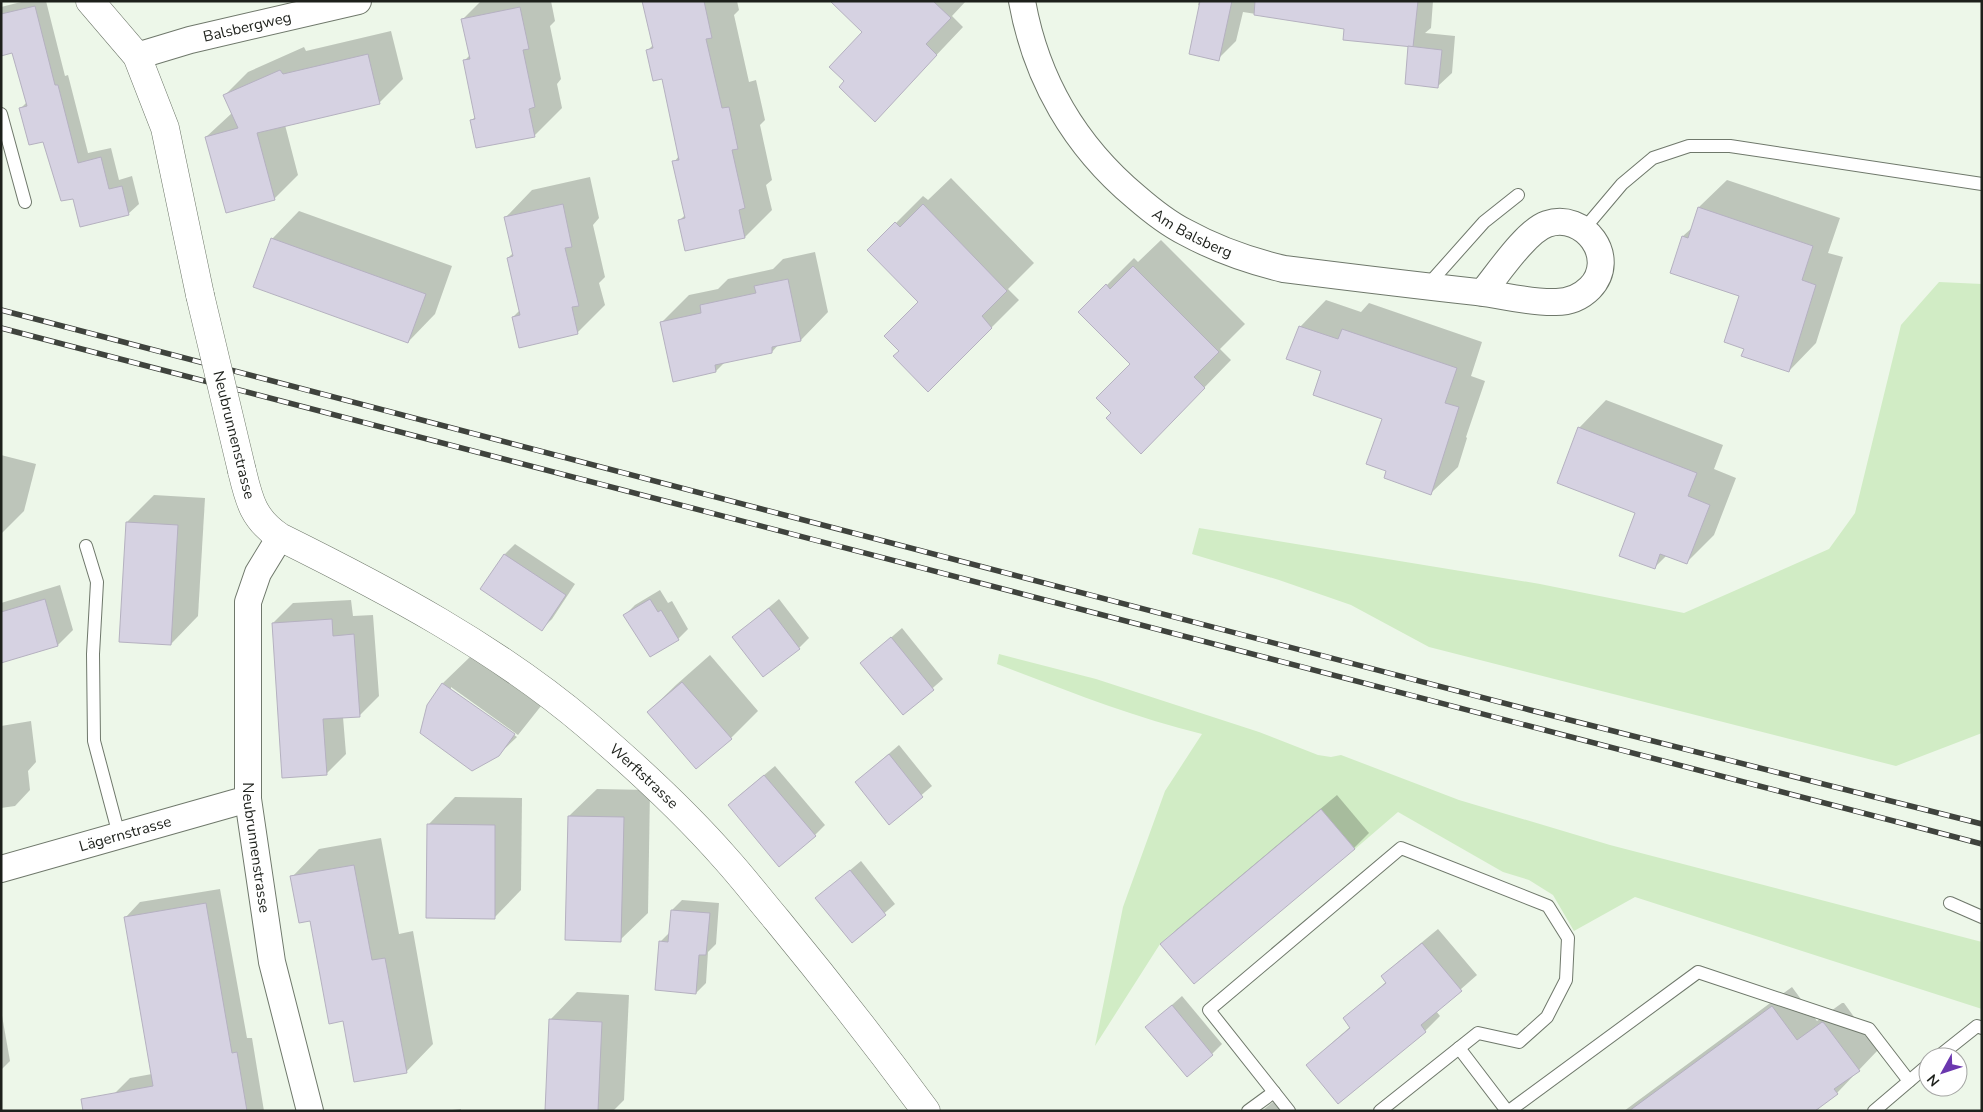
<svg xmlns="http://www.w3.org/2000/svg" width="1983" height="1112" font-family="'Nunito Sans',sans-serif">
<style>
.green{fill:#d1ecc5}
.shadow{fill:#0003}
.building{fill:#d6d2e2;stroke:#b5b1c0}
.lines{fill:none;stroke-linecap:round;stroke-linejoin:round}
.lane-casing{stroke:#6f786b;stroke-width:14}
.street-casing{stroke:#6f786b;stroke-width:28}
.secondary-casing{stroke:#6f786b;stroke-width:29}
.lane{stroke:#fff;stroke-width:12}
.street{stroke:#fff;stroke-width:26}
.secondary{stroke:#fff;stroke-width:28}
.rail-casing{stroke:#3f433d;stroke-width:5.5}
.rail{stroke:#fff;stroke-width:4;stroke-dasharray:11;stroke-linecap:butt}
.secondary-bridge-casing{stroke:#6f786b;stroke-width:29;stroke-linecap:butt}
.secondary-bridge{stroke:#fff;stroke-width:28}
.labels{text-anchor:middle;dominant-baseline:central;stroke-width:4;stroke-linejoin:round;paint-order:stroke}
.street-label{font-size:15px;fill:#1d201b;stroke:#fff}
</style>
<rect width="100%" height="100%" fill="#edf7e9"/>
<!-- green -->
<g class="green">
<polygon points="1939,282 1982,284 1982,733 1896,766 1429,647 1351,605 1279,580 1192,554 1199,528 1540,584 1684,613 1829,549 1855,513 1901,325"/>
<path d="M 999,654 L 1096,679 L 1259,732 L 1318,755 L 1331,757 L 1341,755 L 1459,800 L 1610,845 L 1982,942 L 1982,1009 L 1635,897 L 1574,931 L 1553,895 L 1529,880 L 1503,872 L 1398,812 L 1355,849 L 1321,810 L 1160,944 L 1095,1046 L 1123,907 L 1165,791 L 1202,734 C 1132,717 1065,690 997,664 Z"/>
</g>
<!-- shadow -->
<g class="shadow">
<polygon points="25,1 46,1 65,76 68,75 88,153 111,148 119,180 132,176 139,204 128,214 74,197 44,140 21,108 27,102 13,52 1,41 1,7"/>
<polygon points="481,1 551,1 555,21 550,26 561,79 557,84 562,108 534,136 471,121 476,116 464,61 470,55 463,19"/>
<polygon points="644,1 737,1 739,10 734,15 749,82 756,80 765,120 760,125 772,180 766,185 772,210 745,237 680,220 685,215 674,162 679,156 663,78 648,50 653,45"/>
<polygon points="832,1 966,1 952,16 963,27 875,120 846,81 864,32"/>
<polygon points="1199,1 1433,1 1431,28 1425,33 1455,36 1452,73 1438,86 1410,47 1345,28 1243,12 1236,41 1218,59 1201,6 1198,5"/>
<polygon points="391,31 403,79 379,103 285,125 298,175 274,199 206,137 232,113 225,95 248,72 304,47 306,51"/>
<polygon points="590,177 599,218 593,225 605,277 599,283 605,305 577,333 513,317 520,310 508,258 513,253 505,218 532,190"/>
<polygon points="951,178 1034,263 1008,289 1019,300 928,391 900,351 920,302 869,250 923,196 928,200"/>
<polygon points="1727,180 1840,218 1828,253 1843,257 1816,343 1789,371 1745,348 1740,296 1671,272 1683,236 1693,227 1699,207"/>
<polygon points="299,211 452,266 435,314 408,342 272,239"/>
<polygon points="1161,240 1245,324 1220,349 1231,360 1168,425 1113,413 1132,364 1080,312 1134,258 1138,262"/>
<polygon points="815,252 828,312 801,340 779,344 772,352 725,362 716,371 662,322 689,295 718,289 728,279 773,269 783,259"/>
<polygon points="1326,300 1361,312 1369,303 1482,342 1471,376 1485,381 1466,437 1467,438 1458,467 1431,493 1388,470 1383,418 1323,370 1300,327"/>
<polygon points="1606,400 1723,445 1714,469 1736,478 1714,535 1687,562 1667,555 1654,568 1637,512 1579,428"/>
<polygon points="1,455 36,464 24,511 1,534"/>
<polygon points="154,495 205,498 198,616 171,644 127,522"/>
<polygon points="515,544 575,584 552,619 542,629 481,589 505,554"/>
<polygon points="60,585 73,630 58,645 1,662 1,603"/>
<polygon points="660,590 668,603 672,601 688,629 678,639 625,615 635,605"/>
<polygon points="779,599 809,638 799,648 763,675 734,637"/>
<polygon points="351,600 353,616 373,615 379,696 359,716 343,717 346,754 326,774 273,623 293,603"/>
<polygon points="902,628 943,679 903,714 862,663"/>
<polygon points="710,655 758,711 731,738 648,712 676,685"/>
<polygon points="471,656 541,706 518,735 451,687 451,690 517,737 498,755 428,705 443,683"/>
<polygon points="31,721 36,762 28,771 30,790 15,806 1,808 1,726"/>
<polygon points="899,745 932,786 889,823 856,782"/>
<polygon points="775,766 825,825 815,835 740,795"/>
<polygon points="597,789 650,790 648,913 620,940 569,816"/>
<polygon points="1337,795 1369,833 1354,848 1194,982 1162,944 1177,929"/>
<polygon points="455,797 522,798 521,890 494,918 428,825"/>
<polygon points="381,838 399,934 413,931 433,1044 406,1072 344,1020 311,919 292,877 319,849"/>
<polygon points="861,861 895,904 852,941 817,898"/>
<polygon points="220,889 247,1038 252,1038 264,1111 89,1111 115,1093 130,1078 152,1074 125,918 140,902"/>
<polygon points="682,900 719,903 716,944 708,952 706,983 696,993 660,942 670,932 672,910"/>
<polygon points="1438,929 1477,975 1436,1011 1440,1016 1425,1031 1338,1102 1307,1065 1351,1026 1344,1019 1387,981 1383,977 1398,962"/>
<polygon points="1792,987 1817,1021 1842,1003 1844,1003 1878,1050 1837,1093 1813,1111 1624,1111"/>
<polygon points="577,992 629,995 624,1100 613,1111 546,1111 550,1020"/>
<polygon points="1182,996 1222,1044 1212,1054 1147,1027"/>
<polygon points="1,1010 10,1061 1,1070"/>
<polygon points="1279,1097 1290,1111 1262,1111"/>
<polygon points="461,1109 461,1111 443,1111"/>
</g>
<!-- building -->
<g class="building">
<polygon points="642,1 704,1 712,38 706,39 722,108 729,107 738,149 732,150 745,208 739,210 745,238 685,251 678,220 685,218 672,161 679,160 662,79 653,81 646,50 653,48"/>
<polygon points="830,1 933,1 951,18 926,44 937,55 875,122 839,87 844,81 829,67 862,32"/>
<polygon points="1200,1 1232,1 1219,61 1189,54"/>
<polygon points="1255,1 1418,1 1413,47 1343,40 1344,29 1254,15"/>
<polygon points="35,6 55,85 58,85 78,163 101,157 109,189 122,186 129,215 80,227 73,199 61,201 43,142 29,145 19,108 27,106 12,53 1,56 1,14"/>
<polygon points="520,7 529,49 523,50 535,107 529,109 535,137 476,148 470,120 475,119 463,60 470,59 461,19"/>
<polygon points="1408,46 1442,50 1438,88 1405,84"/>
<polygon points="368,54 380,104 257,133 275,200 226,213 205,137 238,128 223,95 280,70 283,74"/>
<polygon points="563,204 572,247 565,248 579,306 572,307 578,334 519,348 512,317 520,315 507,258 513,256 504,217"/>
<polygon points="923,204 1007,291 982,316 992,328 928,392 893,356 899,351 884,336 918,302 867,250 895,222 900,227"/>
<polygon points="1698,207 1813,246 1802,280 1816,285 1789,372 1741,356 1744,349 1724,342 1739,296 1670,273 1682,236 1688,238"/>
<polygon points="271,238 426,294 408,343 253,287"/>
<polygon points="1133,266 1219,352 1194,377 1205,388 1141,454 1106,418 1111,413 1096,398 1130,364 1078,312 1106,284 1110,289"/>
<polygon points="788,279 801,341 772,347 772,353 715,365 716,372 673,382 660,322 701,313 700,305 756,293 754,286"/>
<polygon points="1299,326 1338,339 1342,329 1457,368 1445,403 1459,407 1431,495 1384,478 1386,471 1366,464 1382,419 1313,395 1321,371 1286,359"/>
<polygon points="1578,427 1697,473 1688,496 1710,505 1687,564 1660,554 1655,569 1619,556 1635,513 1557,483"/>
<polygon points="126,522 178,525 171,645 119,642"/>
<polygon points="504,554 566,595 542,631 480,589"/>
<polygon points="45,599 58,646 1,663 1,612"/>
<polygon points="650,599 658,612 661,610 679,640 650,657 623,615"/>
<polygon points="769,608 800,649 763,677 732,637"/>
<polygon points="332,619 333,636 354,634 360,717 323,719 327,775 282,778 272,623"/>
<polygon points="891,637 934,690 903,715 860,663"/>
<polygon points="682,682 732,739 696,769 647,712"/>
<polygon points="442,683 515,734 499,756 472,771 420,733 427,705"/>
<polygon points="889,754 923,797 889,825 855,782"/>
<polygon points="764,775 816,836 779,867 728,805"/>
<polygon points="1321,809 1355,849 1194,984 1160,944"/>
<polygon points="568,816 624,817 621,942 565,940"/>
<polygon points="427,824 495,825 495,919 426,918"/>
<polygon points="354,865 372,960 385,958 407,1073 354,1082 343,1021 329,1024 310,921 299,923 290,876"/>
<polygon points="850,870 886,915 852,943 815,898"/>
<polygon points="206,903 232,1053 237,1052 247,1111 83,1111 81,1099 153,1086 124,917"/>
<polygon points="671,910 710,913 706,955 699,955 696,994 655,990 659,941 668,942"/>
<polygon points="1422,943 1462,991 1421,1025 1426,1032 1338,1104 1306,1065 1350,1028 1343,1018 1386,983 1381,976"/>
<polygon points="1172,1005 1213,1055 1187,1077 1145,1027"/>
<polygon points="1772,1006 1797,1040 1822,1022 1824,1023 1860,1071 1834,1089 1838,1094 1815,1111 1629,1111"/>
<polygon points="549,1019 602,1022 598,1111 545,1111"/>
</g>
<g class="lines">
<!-- lane casing -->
<g class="lane-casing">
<g id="lane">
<polyline points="1,114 25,202"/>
<polyline points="1584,229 1622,184 1653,158 1689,146 1730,146 1982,184"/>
<polyline points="1427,286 1484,222 1518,195"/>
<polyline points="86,546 97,582 93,654 94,741 119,835"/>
<polyline points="1950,903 1982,917"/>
<polyline points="1459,1048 1507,1111"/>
<polyline points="1938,1057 1977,1026 1982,1028"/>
<polyline points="1248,1111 1274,1092"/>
<polyline points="1289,1111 1209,1010 1401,848 1548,906 1568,938 1566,980 1547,1017 1519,1042 1478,1033 1380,1111"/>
<polyline points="1509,1111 1698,972 1869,1029 1909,1081"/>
<polyline points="1874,1111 1928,1065"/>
</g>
</g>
<!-- street casing -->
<g class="street-casing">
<g id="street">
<path id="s1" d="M 1022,1 C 1036,79 1075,146 1136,197 C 1151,210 1167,223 1185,232 C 1216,249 1250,261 1284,269 C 1348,277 1413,285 1477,292 C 1503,295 1529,303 1556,302 C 1569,302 1581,297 1590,288 C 1619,258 1584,211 1547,224 C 1526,231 1497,275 1482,293"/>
<path id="s2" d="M 137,56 L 190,40 L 358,1"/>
<path id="s3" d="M 280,537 L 258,573 L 248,602 L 248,799 L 272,962 L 310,1111"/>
<path id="s4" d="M 1,869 L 248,799"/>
</g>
</g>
<!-- secondary casing -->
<g class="secondary-casing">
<g id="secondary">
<polyline points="90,1 137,56 165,128 200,295"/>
<path id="s5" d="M 242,471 C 249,500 253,519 280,537 C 387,590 495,647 587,725 C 635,766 684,811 726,859 C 744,879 760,900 777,920 C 828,982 878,1046 926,1111"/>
</g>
</g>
<!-- lane -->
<use href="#lane" class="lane"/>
<!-- street -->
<use href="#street" class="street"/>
<!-- secondary -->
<use href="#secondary" class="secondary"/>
<!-- rail casing -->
<g class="rail-casing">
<g id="rail">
<polyline points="1,310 1530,710 1982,824"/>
<polyline points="1,328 1982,844"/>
</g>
</g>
<!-- rail -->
<use href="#rail" class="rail"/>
<!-- secondary-bridge casing -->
<g class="secondary-bridge-casing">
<polyline id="secondary-bridge" points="200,295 242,471"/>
</g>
<!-- secondary-bridge -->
<use href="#secondary-bridge" class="secondary-bridge"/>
</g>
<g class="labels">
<!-- street labels -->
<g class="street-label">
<text stroke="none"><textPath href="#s2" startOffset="114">Balsbergweg</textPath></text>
<text stroke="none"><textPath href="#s1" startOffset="299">Am Balsberg</textPath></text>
<text transform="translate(234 435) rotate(76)">Neubrunnenstrasse</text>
<text stroke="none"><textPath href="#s5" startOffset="516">Werftstrasse</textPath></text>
<text stroke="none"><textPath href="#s4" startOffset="129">Lägernstrasse</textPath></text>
<text stroke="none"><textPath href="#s3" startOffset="319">Neubrunnenstrasse</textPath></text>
</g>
</g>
<!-- border -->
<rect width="1983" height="1112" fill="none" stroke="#1d201b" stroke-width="5"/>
<!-- north arrow -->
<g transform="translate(1943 1072) rotate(230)"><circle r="24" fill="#ffffff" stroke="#a5a6a4"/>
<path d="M0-4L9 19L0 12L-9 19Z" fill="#6a37ae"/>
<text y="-8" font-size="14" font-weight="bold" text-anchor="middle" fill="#1d201b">N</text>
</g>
</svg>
